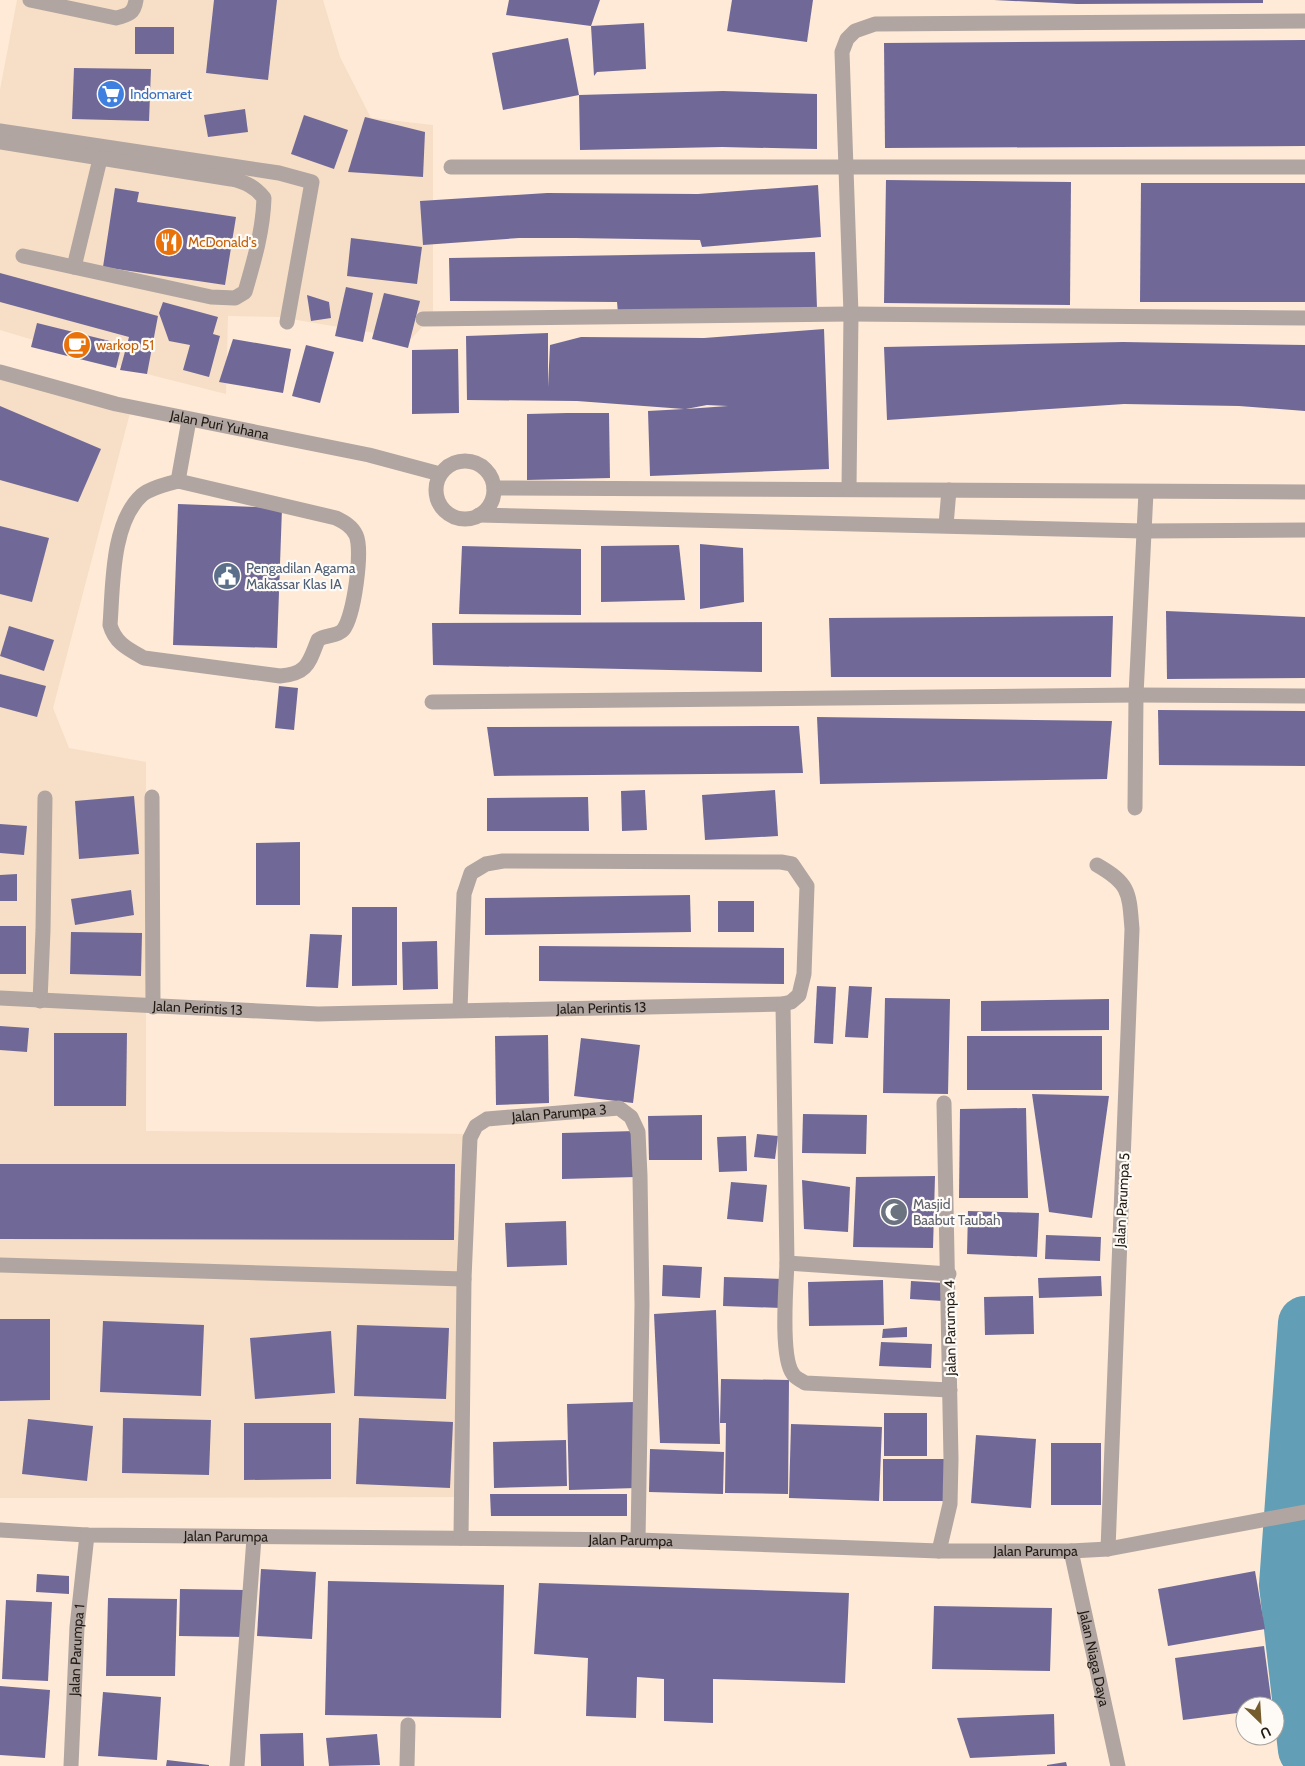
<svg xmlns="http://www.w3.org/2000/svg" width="1305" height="1766" font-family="Cabin,sans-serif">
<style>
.built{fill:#f7dec6}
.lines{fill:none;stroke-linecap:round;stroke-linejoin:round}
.river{stroke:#629eb5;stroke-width:54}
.building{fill:#706997;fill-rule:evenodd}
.minor{stroke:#b0a5a0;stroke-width:15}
.labels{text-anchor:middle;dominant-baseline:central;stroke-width:4.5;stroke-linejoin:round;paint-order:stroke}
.shop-label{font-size:14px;fill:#366cbe;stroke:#fefaf6;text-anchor:start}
.food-label{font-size:14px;fill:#c56008;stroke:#fefaf6;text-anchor:start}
.street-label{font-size:14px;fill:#221b14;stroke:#fefaf6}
.service-label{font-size:14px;fill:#4e5e75;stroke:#fefaf6;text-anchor:start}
.worship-label{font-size:14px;fill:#5b616d;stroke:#fefaf6;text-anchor:start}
</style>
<rect width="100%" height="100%" fill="#feead7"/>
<!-- built -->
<g class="built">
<polygon points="17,0 323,0 340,57 371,118 433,125 433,315 411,339 279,317 228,316 226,394 147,374 0,330 0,90"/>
<polygon points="0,371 131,409 53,708 69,748 146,762 146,1131 476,1134 458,1497 0,1498"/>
</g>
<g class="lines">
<!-- river -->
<polyline class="river" points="1305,1323 1286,1585 1305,1750"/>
</g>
<!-- building -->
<g class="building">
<polygon points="214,0 277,0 268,80 206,73"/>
<polygon points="509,0 600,0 591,26 644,23 646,69 597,72 594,76 591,26 506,15"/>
<polygon points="732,0 813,0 807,42 727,31"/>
<polygon points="994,0 1263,0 1263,3 1077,4"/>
<rect x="135" y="27" width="39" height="27"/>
<polygon points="568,38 579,95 503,110 492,53"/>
<polygon points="1305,40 1305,146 885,148 884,43"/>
<polygon points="74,68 151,69 149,121 72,119"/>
<polygon points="723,91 817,94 817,149 722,147 580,150 579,95"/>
<polygon points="245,109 248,132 208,137 204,115"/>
<polygon points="304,115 348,130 334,169 291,154"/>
<polygon points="365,117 425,132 423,177 348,172"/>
<polygon points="886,180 1071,182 1070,305 884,303"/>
<polygon points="1141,183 1305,183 1305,302 1140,302"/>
<polygon points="818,185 821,237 702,247 700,240 575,238 519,238 423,245 420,201 547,193 698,194"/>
<polygon points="115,188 139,192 137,202 236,217 225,285 103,267"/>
<polygon points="351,238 422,247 417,284 347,276"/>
<polygon points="815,252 817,308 618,313 617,302 450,301 449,258"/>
<polygon points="0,273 158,316 147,374 120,370 129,337 0,302"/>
<polygon points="346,287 373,293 363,342 335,336"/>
<polygon points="384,293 420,301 408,348 372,339"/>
<polygon points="307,295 329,302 331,318 311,321"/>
<polygon points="163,302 218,317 213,334 220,336 209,377 183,370 190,345 169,341 159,313"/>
<polygon points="37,323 122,344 116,368 31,347"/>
<path d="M 824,329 L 829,469 L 650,476 L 648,411 L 684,409 L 577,401 L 467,400 L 466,336 L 548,333 L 548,387 L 550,345 L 581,337 L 704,338 ZM 707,405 L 728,406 L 686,409 Z"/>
<polygon points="233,339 291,349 283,393 219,382"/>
<polygon points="1123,342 1305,345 1305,411 1239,406 1124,404 887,420 884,347"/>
<polygon points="306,345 334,352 320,403 292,396"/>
<polygon points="458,349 459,413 412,414 412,350"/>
<polygon points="0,406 101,449 78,502 0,480"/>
<polygon points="567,413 609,413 610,478 527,480 527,414"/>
<polygon points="178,504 282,508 277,648 173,645"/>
<polygon points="0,526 49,538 32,602 0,594"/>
<polygon points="700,544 743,548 744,602 700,609"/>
<polygon points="679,545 685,600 601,602 601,546"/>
<polygon points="462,546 581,549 581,615 459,614"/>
<polygon points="1166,611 1305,617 1305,678 1167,679"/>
<polygon points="1113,616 1111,677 831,677 829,618"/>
<polygon points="762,622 762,672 433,665 432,623"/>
<polygon points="9,626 54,640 44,671 0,656"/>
<polygon points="0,674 46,686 37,717 0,707"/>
<polygon points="279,686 298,688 294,730 275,728"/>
<polygon points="1158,710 1305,711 1305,766 1159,765"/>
<polygon points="817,717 1112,721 1107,779 820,784"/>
<polygon points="799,726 803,773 494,776 487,727"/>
<polygon points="645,790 647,830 622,831 621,791"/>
<polygon points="775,790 778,836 705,840 702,795"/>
<polygon points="134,796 139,854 79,859 75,801"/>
<polygon points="588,797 589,831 487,831 487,798"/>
<polygon points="0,824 27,826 24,855 0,853"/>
<polygon points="300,842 300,905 256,905 256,843"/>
<polygon points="17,874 17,901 0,901 0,875"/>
<polygon points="131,890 134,915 75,925 71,899"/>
<polygon points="690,895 691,932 485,935 485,898"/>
<rect x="718" y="901" width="36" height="31"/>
<polygon points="352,907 397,907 397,985 352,986"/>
<rect x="0" y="926" width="26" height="48"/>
<polygon points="71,932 142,933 141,976 70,974"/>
<polygon points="310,934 342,935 338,988 306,987"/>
<polygon points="437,941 438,989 403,990 402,942"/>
<polygon points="539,946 784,948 784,984 539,981"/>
<polygon points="817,986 836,987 833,1044 814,1043"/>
<polygon points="849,986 872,987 868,1038 845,1037"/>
<polygon points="885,998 950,999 948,1094 883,1093"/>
<polygon points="1109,999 1109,1030 981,1031 981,1001"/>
<polygon points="0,1026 29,1028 27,1052 0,1050"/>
<polygon points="54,1033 127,1033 126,1106 54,1106"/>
<polygon points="548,1035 549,1103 496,1105 495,1036"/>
<rect x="967" y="1036" width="135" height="54"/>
<polygon points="581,1038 640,1045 633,1103 574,1096"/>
<polygon points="1032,1094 1109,1096 1092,1218 1049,1212"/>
<polygon points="1026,1108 1028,1198 959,1198 960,1109"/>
<polygon points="803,1114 867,1115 866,1154 802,1153"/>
<polygon points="702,1115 702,1160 649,1160 648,1116"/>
<polygon points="635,1131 636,1177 562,1179 562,1133"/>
<polygon points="757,1134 778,1136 775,1159 754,1157"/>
<polygon points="746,1136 747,1171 719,1172 717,1137"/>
<polygon points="0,1164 455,1164 454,1240 0,1239"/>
<polygon points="935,1176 933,1248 853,1247 856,1177"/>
<polygon points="802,1180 850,1187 848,1232 804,1229"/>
<polygon points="731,1182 767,1185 763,1222 727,1219"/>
<polygon points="968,1211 1039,1213 1037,1257 967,1254"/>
<polygon points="566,1221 567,1265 507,1267 505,1223"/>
<polygon points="1046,1235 1101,1237 1100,1261 1045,1259"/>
<polygon points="663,1265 702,1267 700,1298 662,1296"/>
<polygon points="1101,1276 1102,1296 1039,1298 1038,1278"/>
<polygon points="724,1277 783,1279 781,1308 723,1306"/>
<polygon points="883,1280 884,1325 809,1326 808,1282"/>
<polygon points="911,1281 944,1283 943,1301 910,1299"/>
<polygon points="1033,1296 1034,1334 985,1335 984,1297"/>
<polygon points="716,1310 720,1444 660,1443 654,1314"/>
<polygon points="0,1319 50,1319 50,1400 0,1401"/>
<polygon points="103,1321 204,1325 201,1396 100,1392"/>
<polygon points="357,1325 449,1328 446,1399 354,1396"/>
<polygon points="907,1327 907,1337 882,1338 883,1329"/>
<polygon points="331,1331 335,1393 255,1399 250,1338"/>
<polygon points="881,1342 932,1344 931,1368 879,1366"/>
<polygon points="721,1379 789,1380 788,1494 725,1493 726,1423 720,1423"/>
<polygon points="634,1402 636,1488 569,1490 567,1404"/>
<rect x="884" y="1413" width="43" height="43"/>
<polygon points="123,1418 211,1420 209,1475 122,1473"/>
<polygon points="359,1418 453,1422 450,1488 356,1484"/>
<polygon points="28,1419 93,1426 87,1481 22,1474"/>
<polygon points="244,1423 331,1423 331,1479 244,1480"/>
<polygon points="791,1424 882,1427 879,1501 789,1498"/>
<polygon points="976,1435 1036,1439 1031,1508 971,1503"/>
<polygon points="566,1440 567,1486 494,1488 493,1442"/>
<rect x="1051" y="1443" width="50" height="62"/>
<polygon points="650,1449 724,1452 723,1494 649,1492"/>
<polygon points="883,1459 950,1459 949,1501 883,1501"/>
<polygon points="490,1494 627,1494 627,1516 491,1516"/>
<polygon points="261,1569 316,1572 312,1639 257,1636"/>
<polygon points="1255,1571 1265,1629 1168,1646 1158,1589"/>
<polygon points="37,1574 69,1576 69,1594 36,1592"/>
<polygon points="328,1581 504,1585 501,1718 325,1715"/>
<polygon points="539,1583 849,1593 845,1683 713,1679 713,1723 664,1721 664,1679 637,1677 636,1718 586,1716 588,1658 534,1654"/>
<polygon points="180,1589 245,1590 245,1637 179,1636"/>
<polygon points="108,1598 177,1599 175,1676 106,1676"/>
<polygon points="6,1600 52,1602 48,1681 2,1679"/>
<polygon points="934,1606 1052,1608 1050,1671 932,1669"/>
<polygon points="1264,1646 1272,1706 1245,1706 1245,1712 1183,1720 1175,1658"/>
<polygon points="0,1686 50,1690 45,1758 0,1755"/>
<polygon points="103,1692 161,1697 157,1760 98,1756"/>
<polygon points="1054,1714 1055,1754 970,1758 957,1718"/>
<polygon points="303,1733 304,1766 261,1766 260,1734"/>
<polygon points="377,1734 380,1765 329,1766 326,1738"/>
<polygon points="167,1760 209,1765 209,1766 166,1766"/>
<polygon points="1066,1762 1067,1766 1047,1766 1047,1765"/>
</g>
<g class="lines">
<!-- minor -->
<g class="minor">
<path d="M 30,0 L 116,18 C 129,15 134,13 136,0"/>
<polyline points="0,131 279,173 312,182 287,322"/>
<path d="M 0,142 L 231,179 C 246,182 255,187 264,198 C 263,231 254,261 245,292 L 235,298 L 211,297 L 23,256"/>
<polyline points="451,167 1305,167"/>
<polyline points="74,267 100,159"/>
<polyline points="423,319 851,314 1305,318"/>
<path id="s1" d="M 0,372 L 116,404 L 369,455 L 440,474"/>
<circle cx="465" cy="490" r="29"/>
<path d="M 178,481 L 336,518 C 344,522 352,526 356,535 C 363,550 354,617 343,630 C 337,637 325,634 318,640 C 309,662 308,674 280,676 L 144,658 C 128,649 115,643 110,625 C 113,587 111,523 142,495 C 150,488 167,484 178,481 Z"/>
<polyline points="178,481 189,420"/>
<polyline points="494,488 1305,492"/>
<polyline points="849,488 851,314 842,52 847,39 855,31 875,24 1305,21"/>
<polyline points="479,515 1144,531 1305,530"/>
<polyline points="946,525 949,490"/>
<polyline points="432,702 1136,695 1305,696"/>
<polyline points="152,797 153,1007"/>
<polyline points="1135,808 1136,695 1146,492"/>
<path d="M 1097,865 C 1130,884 1129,892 1132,929 L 1108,1549"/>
<path id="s2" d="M 0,998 L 318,1014 L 783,1004 L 787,1263 L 949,1274"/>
<polyline points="40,1001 43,930 45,798"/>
<polyline points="460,1010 464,894 471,873 486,864 503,861 781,862 792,864 807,886 804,974 799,995 791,1002 783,1004"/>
<path d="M 787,1263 C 786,1287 780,1357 793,1374 C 795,1378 801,1380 805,1383 L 950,1390"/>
<polyline points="0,1265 464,1279"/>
<path id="s3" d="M 0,1530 L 87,1535 L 638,1540 L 939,1551 L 1071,1551 L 1108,1549 L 1305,1512"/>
<path id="s4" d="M 461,1538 L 464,1279 L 470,1138 L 476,1126 L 487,1119 L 619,1108 L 631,1117 L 638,1132 L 640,1176 L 642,1305 L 638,1540"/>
<polyline points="939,1551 950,1504 951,1459 944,1103"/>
<path id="s5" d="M 1071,1551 L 1118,1766"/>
<path id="s6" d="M 71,1766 L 77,1627 L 87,1535"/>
<polyline points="237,1766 254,1538"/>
<polyline points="407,1766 408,1725"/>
</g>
</g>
<!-- icons -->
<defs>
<g id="supermarket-disc" transform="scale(1.4375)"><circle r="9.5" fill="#3f7fe0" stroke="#fefaf6"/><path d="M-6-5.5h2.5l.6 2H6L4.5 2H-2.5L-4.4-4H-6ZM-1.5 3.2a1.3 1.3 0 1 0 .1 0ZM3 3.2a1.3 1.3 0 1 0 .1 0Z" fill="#fff"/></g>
<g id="restaurant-disc" transform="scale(1.4375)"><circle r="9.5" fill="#e8710a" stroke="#fefaf6"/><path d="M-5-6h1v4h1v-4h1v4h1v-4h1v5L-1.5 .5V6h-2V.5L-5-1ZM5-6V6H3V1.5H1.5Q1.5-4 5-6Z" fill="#fff"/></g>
<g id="cafe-disc" transform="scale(1.4375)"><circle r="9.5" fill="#e8710a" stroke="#fefaf6"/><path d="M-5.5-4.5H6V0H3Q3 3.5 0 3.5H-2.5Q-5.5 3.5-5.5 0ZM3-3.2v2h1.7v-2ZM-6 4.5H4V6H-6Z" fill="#fff"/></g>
<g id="civic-disc" transform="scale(1.4375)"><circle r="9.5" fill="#5c6f8a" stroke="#fefaf6"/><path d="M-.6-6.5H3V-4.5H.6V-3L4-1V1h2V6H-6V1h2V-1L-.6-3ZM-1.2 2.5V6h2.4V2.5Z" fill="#fff"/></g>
<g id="mosque-disc" transform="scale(1.4375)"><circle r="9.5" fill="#6b7280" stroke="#fefaf6"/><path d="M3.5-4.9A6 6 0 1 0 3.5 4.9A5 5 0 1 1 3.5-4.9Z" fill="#fff"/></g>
</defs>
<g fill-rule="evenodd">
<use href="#supermarket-disc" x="111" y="94"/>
<use href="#restaurant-disc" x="169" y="242"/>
<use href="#cafe-disc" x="77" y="345"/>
<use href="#civic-disc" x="227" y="576"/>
<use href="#mosque-disc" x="894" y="1212"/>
</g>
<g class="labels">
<!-- shop labels -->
<g class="shop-label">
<text x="130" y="94">Indomaret</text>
</g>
<!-- food labels -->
<g class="food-label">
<text x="188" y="242">McDonald's</text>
<text x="96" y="345">warkop 51</text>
</g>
<!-- street labels -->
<g class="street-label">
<text stroke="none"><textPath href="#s1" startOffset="226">Jalan Puri Yuhana</textPath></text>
<text stroke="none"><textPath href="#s2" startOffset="602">Jalan Perintis 13</textPath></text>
<text stroke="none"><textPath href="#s2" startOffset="198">Jalan Perintis 13</textPath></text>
<text stroke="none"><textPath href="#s4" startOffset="499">Jalan Parumpa 3</textPath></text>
<text transform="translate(1122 1200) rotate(-87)">Jalan Parumpa 5</text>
<text transform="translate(950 1328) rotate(-91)">Jalan Parumpa 4</text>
<text stroke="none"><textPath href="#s3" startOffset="226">Jalan Parumpa</textPath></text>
<text stroke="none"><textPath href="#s3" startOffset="631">Jalan Parumpa</textPath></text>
<text stroke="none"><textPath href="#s3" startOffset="1036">Jalan Parumpa</textPath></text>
<text stroke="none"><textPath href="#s6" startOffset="116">Jalan Parumpa 1</textPath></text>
<text stroke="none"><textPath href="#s5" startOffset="110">Jalan Niaga Daya</textPath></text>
</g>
<!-- service labels -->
<g class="service-label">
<text x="246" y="568">Pengadilan Agama<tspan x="246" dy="16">Makassar Klas IA</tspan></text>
</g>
<!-- worship labels -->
<g class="worship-label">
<text x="913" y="1204">Masjid<tspan x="913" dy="16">Baabut Taubah</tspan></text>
</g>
</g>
<!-- north arrow -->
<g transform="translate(1260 1721) rotate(155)"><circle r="24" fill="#fefaf6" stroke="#a6a19c"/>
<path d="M0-4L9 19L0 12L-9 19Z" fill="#755c2d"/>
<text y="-8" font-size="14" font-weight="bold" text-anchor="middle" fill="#221b14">U</text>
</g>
</svg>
